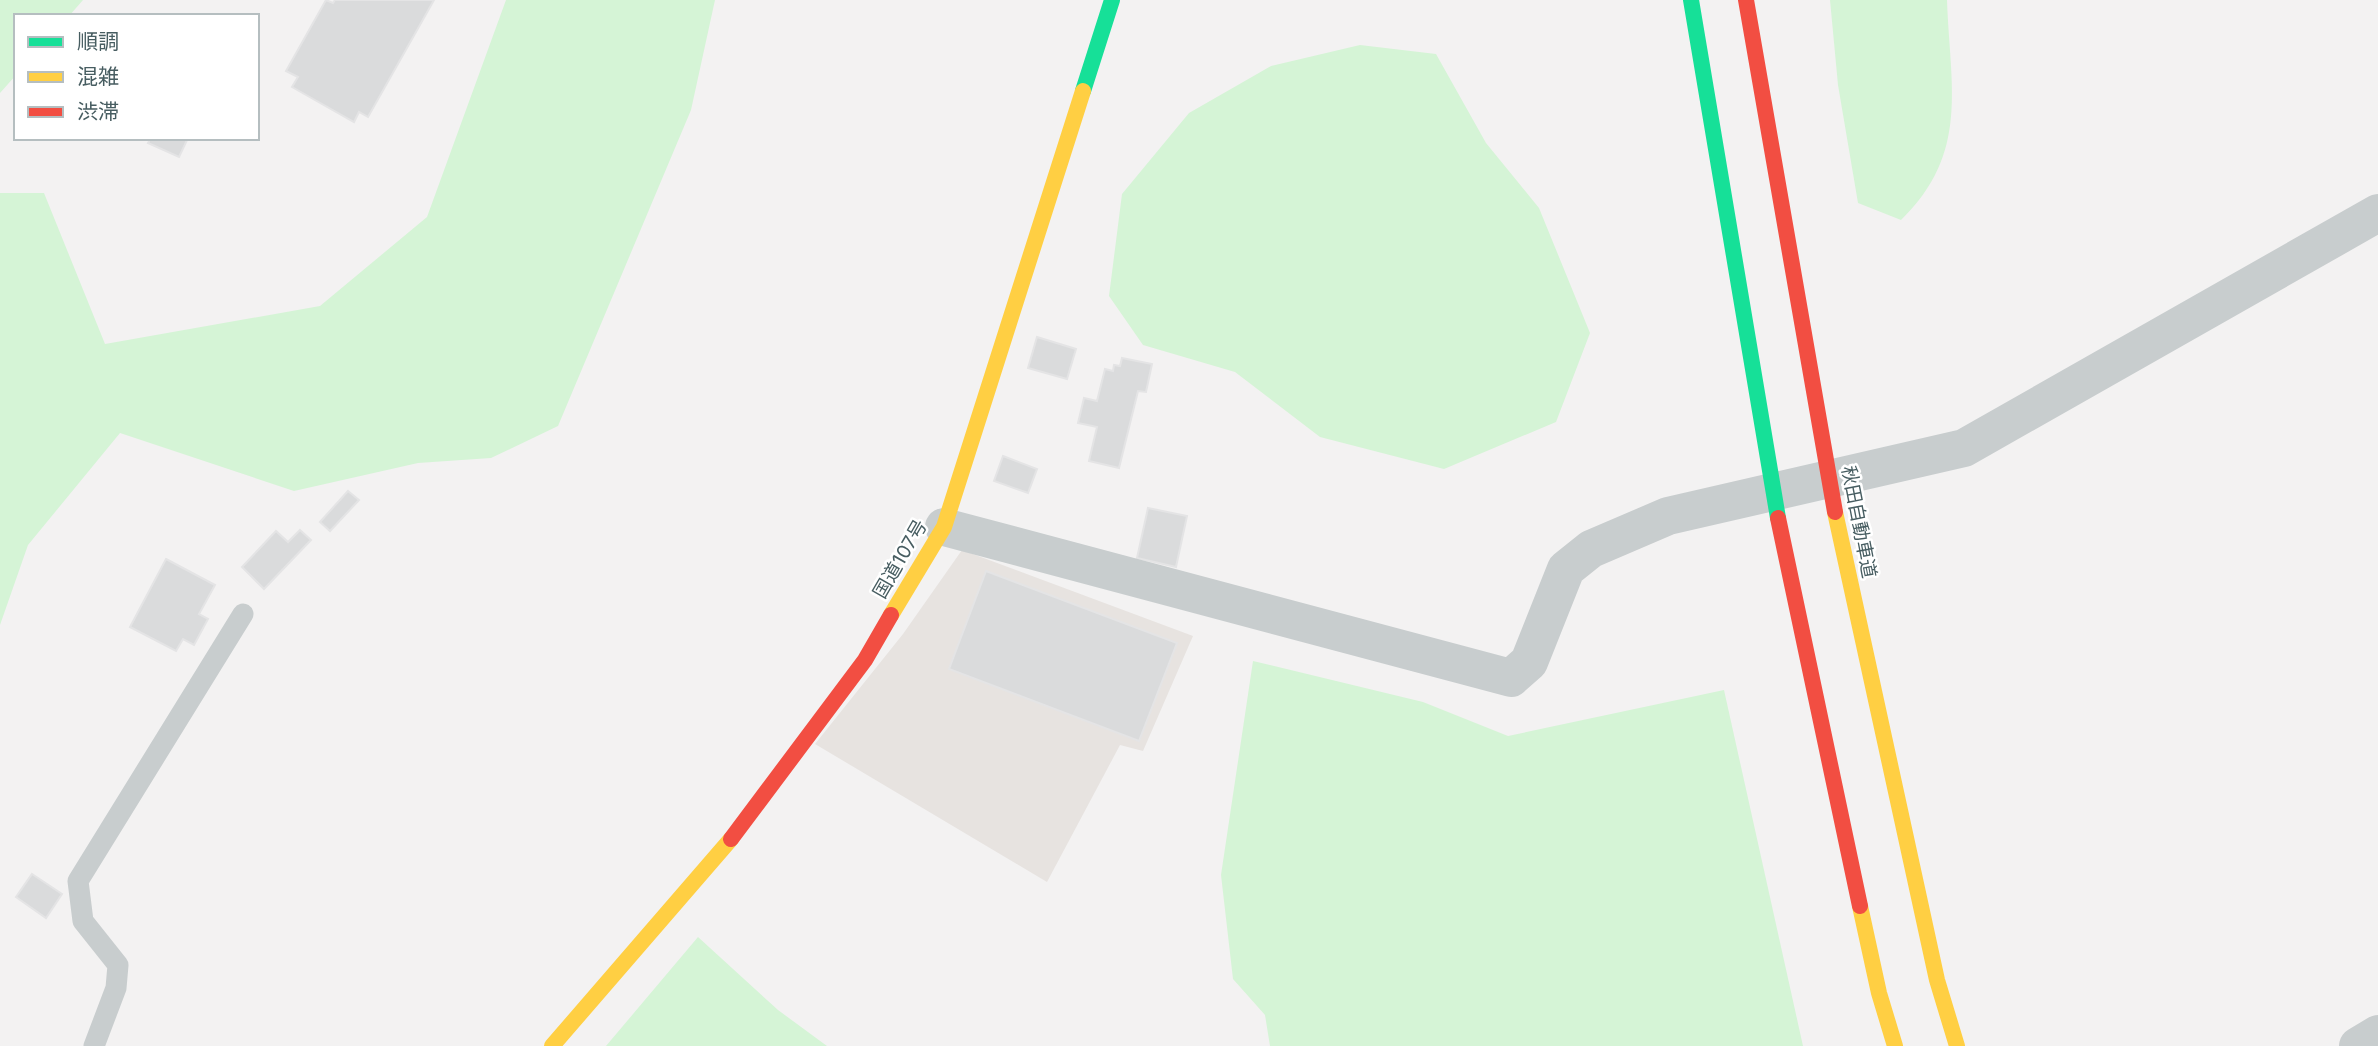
<svg xmlns="http://www.w3.org/2000/svg" width="2378" height="1046" font-family="Inter,'Noto Sans JP',sans-serif">
<style>
.commercial{fill:#e7e3e0}
.green{fill:#d5f4d6}
.building{fill:#dadbdc;stroke:#e4e4e5;stroke-width:2}
.lines{fill:none;stroke-linecap:round;stroke-linejoin:round}
.lane{stroke:#c8cdce;stroke-width:21}
.street{stroke:#c8cdce;stroke-width:38}
.fast{stroke:#16e098;stroke-width:16}
.slow{stroke:#ffcf43;stroke-width:16}
.jam{stroke:#f24e42;stroke-width:16}
.labels{text-anchor:middle;dominant-baseline:central;stroke-width:5;stroke-linejoin:round;paint-order:stroke}
.street-label{font-size:19px;fill:#475d61;stroke:#fff}
</style>
<rect width="100%" height="100%" fill="#f3f2f2"/>
<!-- commercial -->
<polygon class="commercial" points="962,550 1193,636 1143,751 1120,745 1047,882 815,744 903,634"/>
<!-- green -->
<g class="green">
<polygon points="0,0 83,0 69,16 16,16 16,75 0,93"/>
<polygon points="506,0 715,0 691,110 558,426 491,458 418,463 294,491 120,433 28,545 0,625 0,193 44,193 105,344 320,306 427,217"/>
<path d="M 1830,0 L 1947,0 C 1950,87 1970,153 1901,220 L 1858,203 L 1838,85 Z"/>
<polygon points="1360,45 1436,54 1486,143 1539,208 1590,333 1556,422 1444,469 1320,437 1235,372 1143,345 1109,296 1122,194 1189,113 1271,66"/>
<polygon points="1253,661 1423,702 1508,736 1724,690 1803,1046 1270,1046 1265,1015 1233,979 1221,875"/>
<polygon points="698,937 778,1010 827,1046 606,1046"/>
</g>
<!-- building -->
<g class="building">
<polygon points="326,0 333,3 335,0 434,0 368,117 359,112 354,122 292,87 298,77 286,71"/>
<polygon points="151,138 188,138 179,157 148,143"/>
<polygon points="1037,337 1076,349 1067,379 1028,368"/>
<polygon points="1122,358 1152,364 1146,392 1138,391 1119,468 1089,461 1097,427 1078,423 1084,398 1097,401 1105,369 1113,371 1114,365 1120,366"/>
<polygon points="1003,456 1037,469 1028,493 994,481"/>
<polygon points="348,491 359,500 330,531 320,522"/>
<polygon points="1148,508 1187,516 1176,567 1137,558"/>
<polygon points="300,530 311,540 264,589 242,567 276,531 288,542"/>
<polygon points="166,559 215,585 199,614 208,619 194,645 183,639 176,651 130,627"/>
<polygon points="986,571 1177,643 1139,741 949,669"/>
<polygon points="32,874 62,894 46,918 16,897"/>
</g>
<g class="lines">
<!-- lane -->
<polyline class="lane" points="94,1046 116,988 118,965 83,921 78,881 243,614"/>
<!-- street -->
<g class="street">
<polyline points="944,527 1511,678 1529,662 1566,569 1591,549 1668,516 1964,448 2378,213"/>
<polyline points="2358,1046 2378,1034"/>
</g>
<!-- fast -->
<g class="fast">
<polyline points="1691,0 1778,518"/>
<polyline points="1083,91 1112,0"/>
</g>
<!-- slow -->
<g class="slow">
<polyline points="1835,512 1937,980 1957,1046"/>
<polyline points="891,615 944,527 1083,91"/>
<polyline points="1860,906 1879,993 1895,1046"/>
<polyline points="552,1046 731,839"/>
</g>
<!-- jam -->
<g class="jam">
<polyline points="1746,0 1835,512"/>
<polyline points="1778,518 1860,906"/>
<polyline points="731,839 865,660 891,615"/>
</g>
</g>
<g class="labels">
<!-- street labels -->
<g class="street-label">
<text transform="translate(1859 522) rotate(79)">秋田自動車道</text>
<text transform="translate(900 559) rotate(-60)">国道107号</text>
</g>
</g>
<!-- legend -->
<rect x="14" y="14" width="245" height="126" fill="#ffffff" stroke="#b5bec0" stroke-width="2"/>
<rect x="28" y="37" width="35" height="10" fill="#16e098" stroke="#b5bec0" stroke-width="2"/>
<text x="77" y="49" font-size="21" fill="#475d61">順調</text>
<rect x="28" y="72" width="35" height="10" fill="#ffcf43" stroke="#b5bec0" stroke-width="2"/>
<text x="77" y="84" font-size="21" fill="#475d61">混雑</text>
<rect x="28" y="107" width="35" height="10" fill="#f24e42" stroke="#b5bec0" stroke-width="2"/>
<text x="77" y="119" font-size="21" fill="#475d61">渋滞</text>
</svg>
